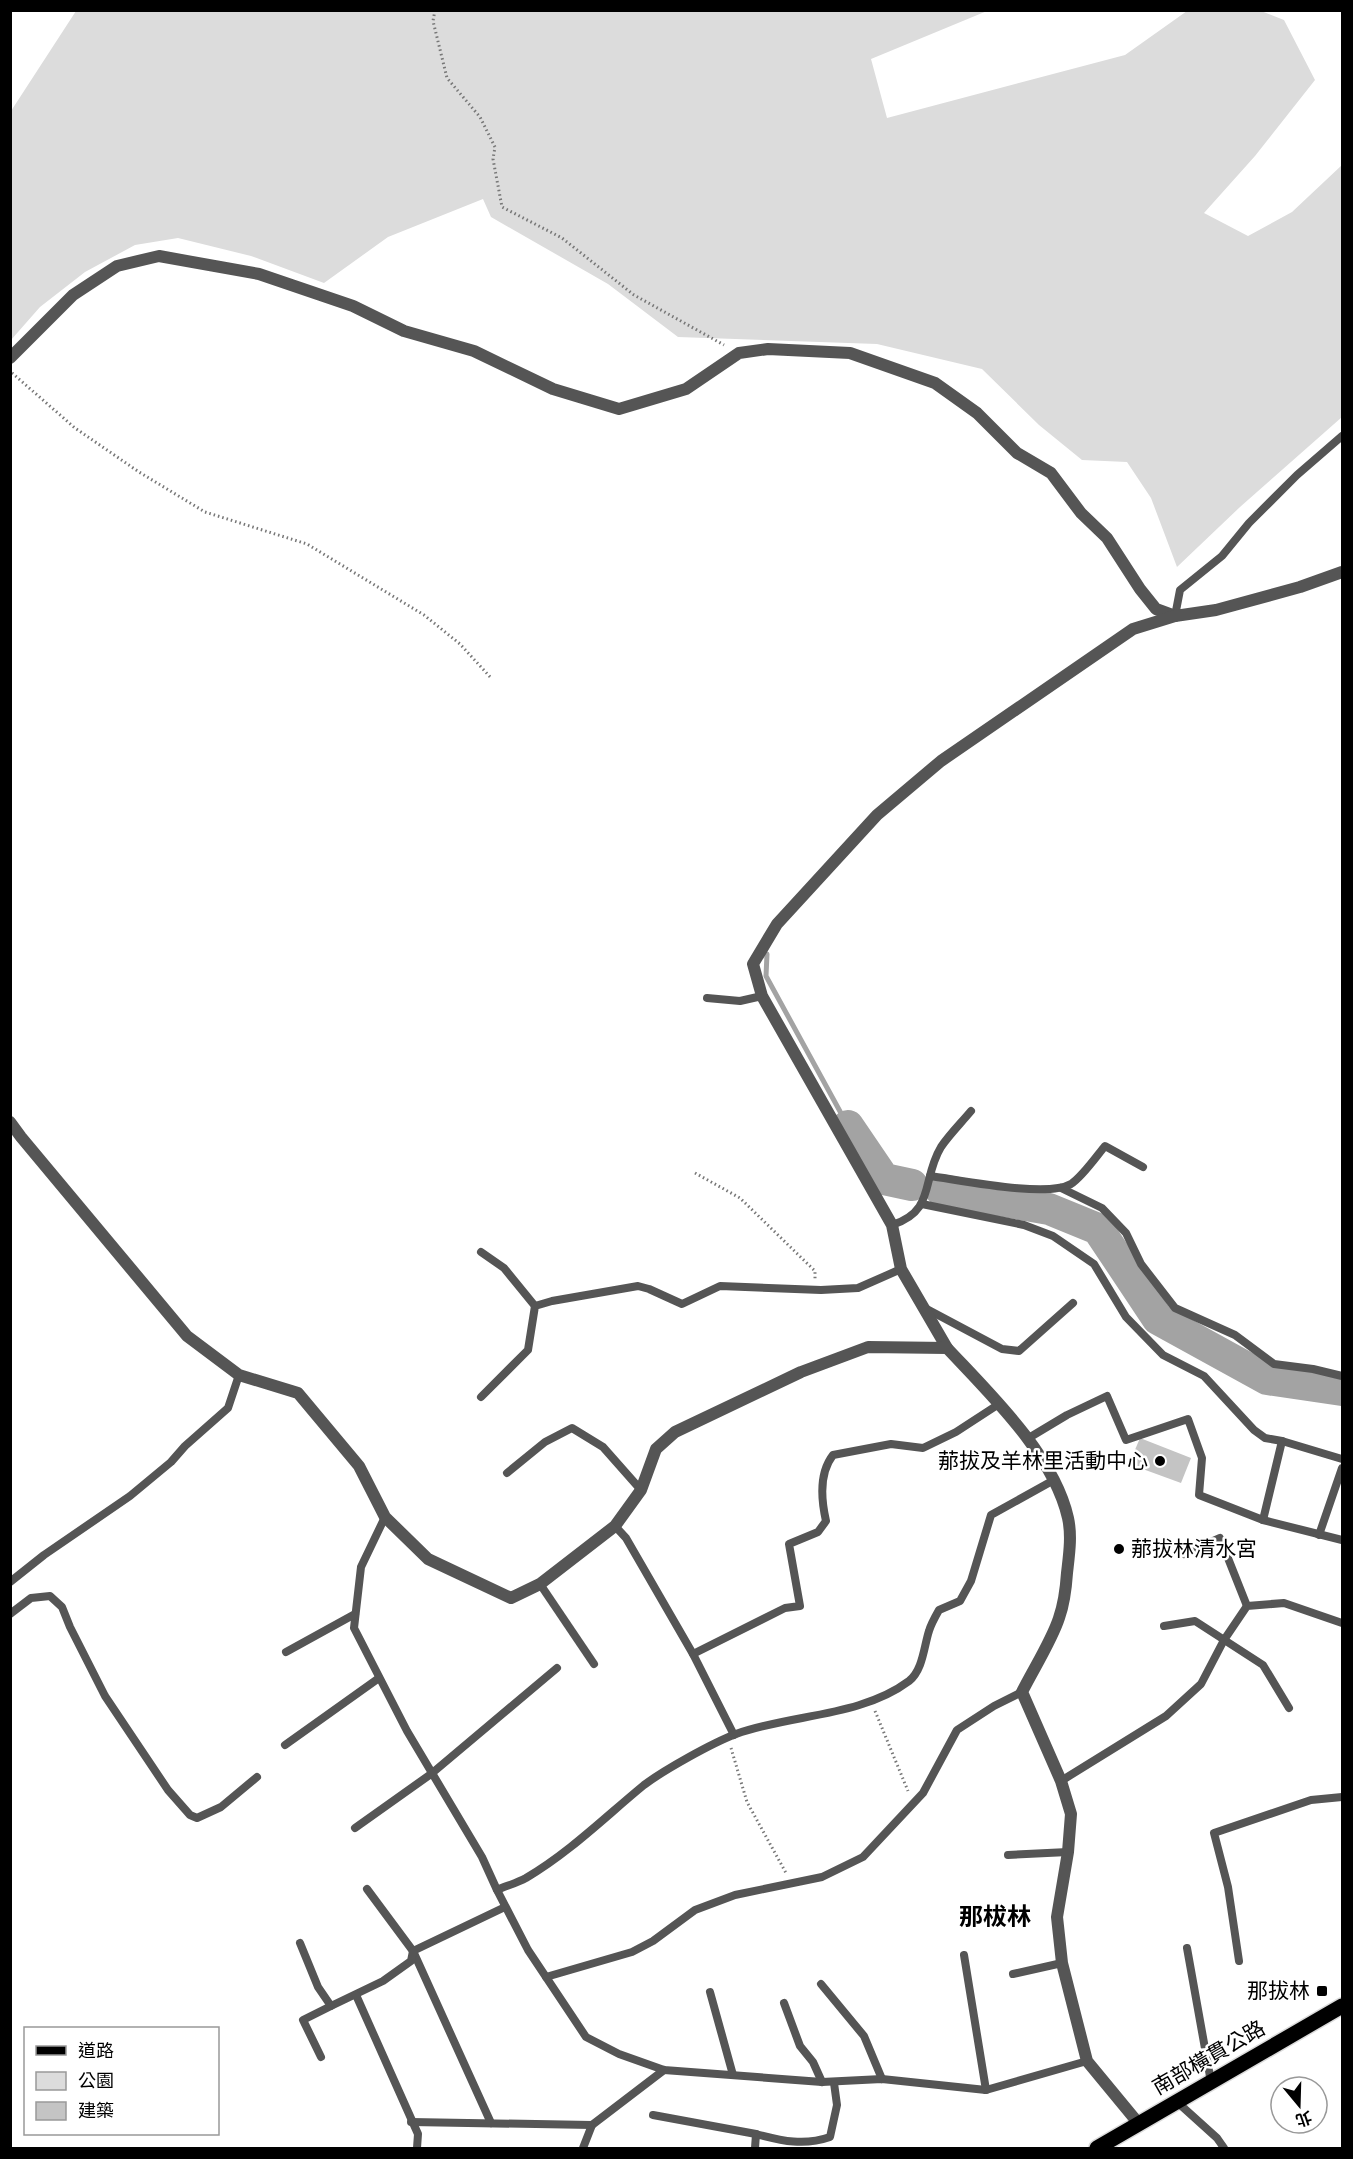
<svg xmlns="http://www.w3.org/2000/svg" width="1353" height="2159" font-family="'Alegreya Sans','Noto Sans TC',sans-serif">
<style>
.green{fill:#dcdcdc}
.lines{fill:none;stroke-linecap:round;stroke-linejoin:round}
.stream{stroke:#a3a3a3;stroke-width:5}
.river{stroke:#a3a3a3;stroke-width:32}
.building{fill:#c4c4c4}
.primary-casing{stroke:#dbdbdb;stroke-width:18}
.path{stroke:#777;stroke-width:3;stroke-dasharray:1.5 3;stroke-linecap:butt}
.service{stroke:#555;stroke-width:8}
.minor{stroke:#555;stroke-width:12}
.tertiary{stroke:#555;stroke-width:12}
.primary{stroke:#000;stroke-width:15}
.poi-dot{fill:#000;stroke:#fff;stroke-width:2}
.labels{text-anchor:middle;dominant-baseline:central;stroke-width:5;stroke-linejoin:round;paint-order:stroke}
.poi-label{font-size:21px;fill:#000;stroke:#fff;text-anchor:end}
.street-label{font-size:21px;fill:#000;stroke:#fff}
.quarter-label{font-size:24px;font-weight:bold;fill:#000;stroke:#fff}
</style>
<rect width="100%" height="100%" fill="#fff"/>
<!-- green -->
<polygon class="green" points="76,11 987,11 871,59 887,118 1125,55 1187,11 1261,11 1284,20 1315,80 1255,156 1204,213 1248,236 1292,212 1342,165 1342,417 1240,507 1177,567 1151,498 1127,462 1082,460 1039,425 982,369 877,344 678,337 608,284 491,217 483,199 388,237 324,283 251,256 178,238 135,245 85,272 40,307 11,340 11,111"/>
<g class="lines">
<!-- stream -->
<polyline class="stream" points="767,954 766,976 848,1126"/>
<!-- river -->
<g class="river">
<polyline points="848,1126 884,1179 912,1185"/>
<polyline points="941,1190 1049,1209 1098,1229 1158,1319 1267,1379 1342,1390"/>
</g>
</g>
<!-- building -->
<polygon class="building" points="1140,1438 1191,1458 1181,1483 1129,1464"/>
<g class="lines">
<!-- primary casing -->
<g class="primary-casing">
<polyline id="primary" points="1097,2148 1342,2006"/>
</g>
<!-- path -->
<g class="path">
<polyline points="435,10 433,21 447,78 480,117 495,147 493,159 502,207 562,238 634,295 724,345"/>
<polyline points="12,373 75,428 139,472 205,512 307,544 424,615 460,644 492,679"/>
<polyline points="695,1173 740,1198 815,1271 815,1279"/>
<polyline points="875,1711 908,1791"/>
<polyline points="731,1748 747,1802 786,1873"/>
</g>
<!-- service -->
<g class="service">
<polyline points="1175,616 1180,590 1222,556 1249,523 1297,475 1342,436"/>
<polyline points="707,998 740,1001 762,996"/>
<path d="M 930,1176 C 960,1180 1047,1198 1071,1184 C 1082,1177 1096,1157 1105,1146 L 1143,1167"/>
<polyline points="1061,1188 1102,1208 1126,1233 1141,1264 1175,1308 1235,1335 1274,1364 1313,1369 1342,1376"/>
<polyline points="922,1204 1024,1225 1053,1236 1094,1264 1126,1317 1163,1355 1204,1376 1254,1430 1265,1438 1282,1441 1342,1459"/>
<path d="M 892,1225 C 936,1211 921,1180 941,1147 C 949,1135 961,1123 971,1111"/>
<polyline points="481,1252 504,1268 535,1306"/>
<polyline points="923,1307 1002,1349 1019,1351 1073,1303"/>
<polyline points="481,1397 528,1350 535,1306 552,1301 638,1286 649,1289 682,1304 720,1286 821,1290 858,1288 901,1269"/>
<polyline points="1027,1439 1067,1415 1107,1396 1126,1440 1188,1419 1202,1458 1199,1495 1263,1520 1342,1540"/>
<polyline points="507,1473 545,1442 572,1428 603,1447 641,1490"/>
<polyline points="385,1517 361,1567 354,1628 407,1731 482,1857 497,1890 528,1950 586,2037 619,2054 664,2070 822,2082 882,2079 986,2090 1087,2061"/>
<polyline points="1263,1520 1282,1441"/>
<polyline points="615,1526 626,1538 693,1654 734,1735"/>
<polyline points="1319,1535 1342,1468"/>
<polyline points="1184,1554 1220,1538 1247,1606"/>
<polyline points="10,1582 44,1555 130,1496 171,1462 185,1446 228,1408 239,1375"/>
<polyline points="540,1584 594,1664"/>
<polyline points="10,1614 31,1598 50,1596 62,1607 70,1627 105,1696 168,1790 190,1815 197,1818 221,1807 257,1777"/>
<polyline points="1164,1626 1195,1621 1263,1665 1289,1708"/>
<polyline points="286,1652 355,1614"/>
<path d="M 693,1654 L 785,1608 L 800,1606 L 789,1544 L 818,1532 L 826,1521 C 821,1499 819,1473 833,1455 L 891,1444 L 923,1448 L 956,1432 L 999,1404"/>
<polyline points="285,1745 379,1678"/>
<polyline points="1061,1781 1166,1716 1201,1684 1224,1640 1247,1606 1284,1603 1342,1623"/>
<polyline points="355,1828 431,1774 557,1668"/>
<polyline points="1008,1855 1068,1852"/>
<polyline points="367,1889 413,1951 491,2123"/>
<path d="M 497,1890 C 506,1886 517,1883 526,1878 C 570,1852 605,1817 644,1785 C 664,1770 712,1743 736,1734 C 791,1714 861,1717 909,1681 C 923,1670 924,1646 929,1631 C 931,1624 935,1617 939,1610 L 960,1601 L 971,1581 L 991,1515 L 1054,1480"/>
<polyline points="300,1943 318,1987 331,2006 383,1981 411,1961 413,1951 505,1907"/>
<polyline points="1187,1948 1211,2082"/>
<polyline points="964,1955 986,2090"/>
<polyline points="1239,1961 1228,1887 1214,1833 1311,1800 1342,1797"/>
<polyline points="1013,1974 1062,1963"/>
<polyline points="546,1977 632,1952 653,1941 695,1910 735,1895 822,1877 863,1857 923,1793 957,1730 994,1706 1022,1692"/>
<polyline points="821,1984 864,2036 882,2079"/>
<polyline points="710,1992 733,2075"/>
<polyline points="356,1995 418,2134 417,2148"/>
<polyline points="784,2003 800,2046 813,2062 822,2082"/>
<polyline points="321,2057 303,2020 331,2006"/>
<polyline points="1176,2101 1217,2138 1224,2148"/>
<polyline points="653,2115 756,2134"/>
<polyline points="411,2122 592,2125"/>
<polyline points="583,2148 592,2125 664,2070"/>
<path d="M 755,2148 L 756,2134 C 783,2141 804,2146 830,2137 L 837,2105 L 834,2083"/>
</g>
<!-- minor -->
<g class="minor">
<polyline points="10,358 73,295 117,266 159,256 259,274 353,306 404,331 474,351 553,389 619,409 686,389 739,353 768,349 850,353 935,383 977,413 1017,453 1051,473 1081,513 1107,538 1140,589 1156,609 1175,616"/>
<polyline points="947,1348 901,1269 892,1225 762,996 753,964 777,924 877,815 941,761 1133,629 1175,616 1216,610 1300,587 1342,572"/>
</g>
<!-- tertiary -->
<path class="tertiary" d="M 10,1122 L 21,1137 L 187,1336 L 239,1375 L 298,1393 L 359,1466 L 385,1517 L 428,1559 L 511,1598 L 540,1584 L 615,1526 L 641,1490 L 656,1449 L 675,1432 L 801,1372 L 868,1347 L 947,1348 C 990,1394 1054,1455 1068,1518 C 1072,1536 1069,1555 1067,1573 C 1066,1588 1064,1604 1059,1618 C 1052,1640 1033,1670 1022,1692 L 1061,1781 L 1071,1814 L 1068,1852 L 1057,1917 L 1062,1963 L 1087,2061 L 1139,2124"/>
<!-- primary -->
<use href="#primary" class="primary"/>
</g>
<!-- markers -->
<g class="poi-dot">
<circle cx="1160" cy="1461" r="6"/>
<circle cx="1119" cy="1549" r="6"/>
<rect x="1316" y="1985" width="12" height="12" rx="3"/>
</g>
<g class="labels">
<!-- poi labels -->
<g class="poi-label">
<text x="1148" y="1461">𦰡拔及羊林里活動中心</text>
<text x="1131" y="1549" text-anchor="start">𦰡拔林清水宮</text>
<text x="1310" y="1991">那拔林</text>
</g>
<!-- street labels -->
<g class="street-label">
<text transform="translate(1209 2058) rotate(-30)">南部橫貫公路</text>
</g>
<!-- quarter labels -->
<g class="quarter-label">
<text x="995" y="1918">那柭林</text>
</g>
</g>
<!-- border -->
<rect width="1353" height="2159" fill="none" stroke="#000000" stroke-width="24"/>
<!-- legend -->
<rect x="24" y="2027" width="195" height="108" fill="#ffffff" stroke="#999999" stroke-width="1.5"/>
<rect x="36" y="2046" width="30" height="9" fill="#000000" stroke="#999999" stroke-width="1.5"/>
<text x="78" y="2057" font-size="18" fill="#000000">道路</text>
<rect x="36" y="2072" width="30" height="18" fill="#dcdcdc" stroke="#999999" stroke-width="1.5"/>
<text x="78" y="2087" font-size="18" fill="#000000">公園</text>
<rect x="36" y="2102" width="30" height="18" fill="#c4c4c4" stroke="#999999" stroke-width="1.5"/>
<text x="78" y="2117" font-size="18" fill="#000000">建築</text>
<!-- north arrow -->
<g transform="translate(1299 2105) rotate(161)"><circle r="28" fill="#ffffff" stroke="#999999" stroke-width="1.5"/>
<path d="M0-4.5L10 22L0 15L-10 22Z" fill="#000000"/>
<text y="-9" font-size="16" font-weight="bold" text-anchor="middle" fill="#000000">北</text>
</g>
</svg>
